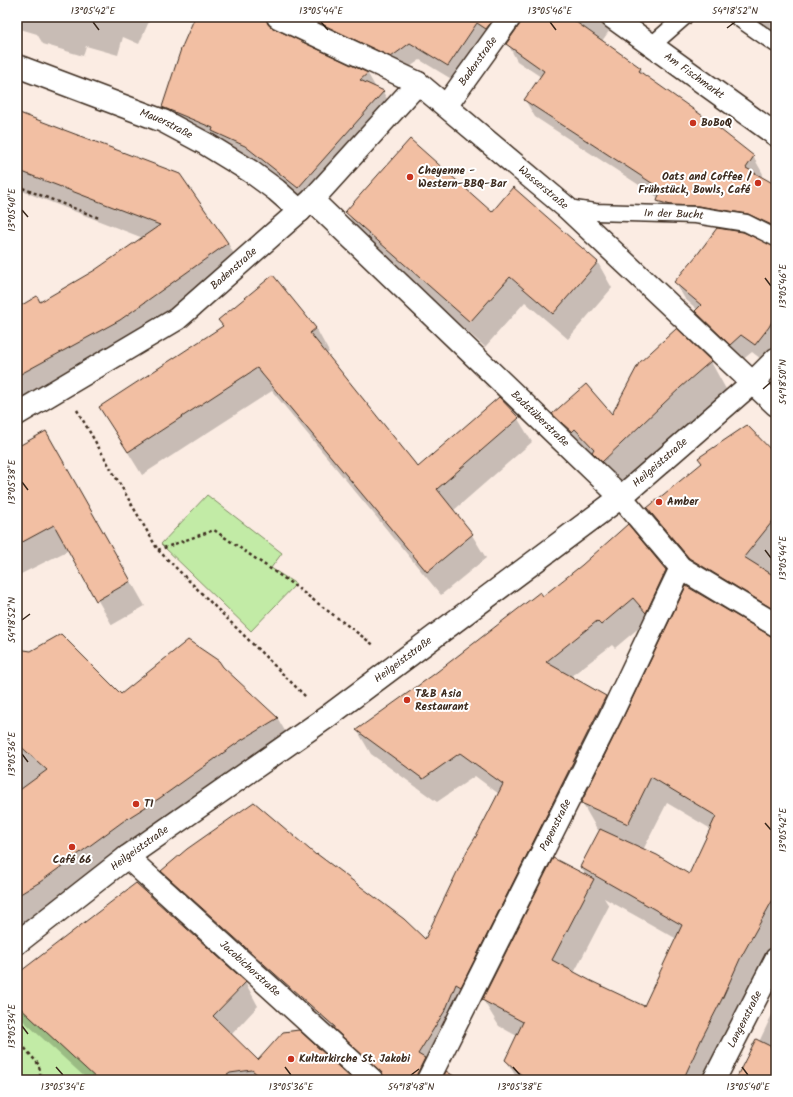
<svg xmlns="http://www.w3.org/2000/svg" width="793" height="1097" font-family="Kalam,sans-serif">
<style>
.green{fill:#c2eba6;stroke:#7e8a62}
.shadow{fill:#0003;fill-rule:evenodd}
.building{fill:#f2bfa3;stroke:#3b2a1e}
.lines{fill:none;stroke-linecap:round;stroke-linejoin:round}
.lane-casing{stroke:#3b2a1e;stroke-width:19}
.street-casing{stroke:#3b2a1e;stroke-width:25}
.path{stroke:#3b2a1e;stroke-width:2.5;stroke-dasharray:3 3;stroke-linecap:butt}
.lane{stroke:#fff;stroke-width:16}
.street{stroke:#fff;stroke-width:22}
.ticks{fill:none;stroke:#3b2a1e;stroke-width:1.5}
.poi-dot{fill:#c8321e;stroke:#fff;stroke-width:1.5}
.labels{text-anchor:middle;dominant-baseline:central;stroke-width:4;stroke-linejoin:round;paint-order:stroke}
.street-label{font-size:11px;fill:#3b2a1e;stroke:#fff}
.poi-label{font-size:11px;font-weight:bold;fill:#3b2a1e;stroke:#fff;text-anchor:start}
.neatline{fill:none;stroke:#3b2a1e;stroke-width:1.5}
.ticks-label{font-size:10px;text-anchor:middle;fill:#3b2a1e}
</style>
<rect width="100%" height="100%" fill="#fbece3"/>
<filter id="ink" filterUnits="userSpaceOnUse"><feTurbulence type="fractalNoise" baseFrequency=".025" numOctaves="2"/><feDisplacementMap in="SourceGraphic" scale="8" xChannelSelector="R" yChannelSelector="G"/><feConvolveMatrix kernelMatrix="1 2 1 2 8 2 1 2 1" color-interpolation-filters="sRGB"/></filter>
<g filter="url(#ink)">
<!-- green -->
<g class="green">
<polygon points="207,495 282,553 271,568 296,584 251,631 161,544"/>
<polygon points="17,1005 90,1071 98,1080 17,1080"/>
</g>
<!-- shadow -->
<g class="shadow">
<polygon points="17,17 151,17 139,44 123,37 118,55 86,46 83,56 43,44 37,34 17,28"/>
<polygon points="196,17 619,17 602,41 641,69 645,77 753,156 763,174 761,177 776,186 776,239 758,231 668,218 658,201 659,198 535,117 525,100 541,77 517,61 508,44 522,21 514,23 458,83 420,60 401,73 280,24 276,31 368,74 376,88 383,92 393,109 308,205 173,125 163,107"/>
<polygon points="756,17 776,17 776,36 760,23"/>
<polygon points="17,113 179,175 228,243 242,269 17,410 17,309 40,303 96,271 143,238 17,189"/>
<polygon points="513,189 598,263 612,288 568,339 525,302 485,347 361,238 347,212 492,213"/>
<polygon points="776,248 776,347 765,362 752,352 741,361 706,329 696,312 698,310 685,299 675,282"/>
<polygon points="272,277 316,328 329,352 326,355 418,468 518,419 532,442 453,511 472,535 486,558 441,595 272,391 142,475 100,407 223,327 219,321"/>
<polygon points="677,330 711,362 727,391 620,490 571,443 554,414 612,416"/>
<polygon points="46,432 145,606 112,625 69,550 17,576 17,448"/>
<polygon points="776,456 776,602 690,555 686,561 663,534 648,508 702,464 699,458"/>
<path d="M 665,573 L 678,596 L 647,621 L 615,648 L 612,645 L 570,677 L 605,697 L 619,721 L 436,1080 L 379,1080 L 176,895 L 162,871 L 316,856 L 426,940 L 499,794 L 475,776 L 437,802 L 371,754 L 357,730 L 543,597 ZM 334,1028 L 385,1073 L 383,1075 L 336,1032 Z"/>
<path d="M 776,641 L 776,948 L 755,985 L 710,1080 L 518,1080 L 506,1060 L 517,1036 L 499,1026 L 483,1000 L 586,876 L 581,867 L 600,831 L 597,829 L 582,803 ZM 667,803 L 711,829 L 690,875 L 643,850 ZM 604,898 L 677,939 L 644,1007 L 574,973 L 609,906 Z"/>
<polygon points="17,650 121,695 222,667 278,719 292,743 17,931"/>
<polygon points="17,975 245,982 258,1006 231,1035 258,1061 352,1080 88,1080 17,1015"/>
<polygon points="776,1006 776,1080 736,1080 759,1042"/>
</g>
<!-- building -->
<g class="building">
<polygon points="195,17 266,17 268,24 273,28 368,73 360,80 384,91 298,188 245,146 212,131 213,128 162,107 181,49"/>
<polygon points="307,17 495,17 486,29 477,23 448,66 410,43 391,57"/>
<polygon points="522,17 569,17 641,68 639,71 707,119 754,156 746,168 776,185 776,227 748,214 698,206 671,205 657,201 661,189 524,100 544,71 506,44 520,24"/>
<polygon points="17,112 180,174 228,243 120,320 17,376 17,308 37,296 40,302 95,270 160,225 17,170"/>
<polygon points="410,139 492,212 513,187 598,262 553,314 510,277 470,322 345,212"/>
<polygon points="717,228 743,232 776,247 776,314 769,327 755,345 741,335 730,345 695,311 701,305 674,282 697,255"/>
<polygon points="273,275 316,328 310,333 418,467 499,397 519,418 437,489 473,534 427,572 257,368 128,452 99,407 223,326 218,320"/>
<polygon points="677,328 711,361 681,387 602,462 592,452 594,449 575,429 572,432 552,414 586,384 612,414 639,363"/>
<polygon points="747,425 776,455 776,517 744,557 776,577 776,604 773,609 689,558 647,508 702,463 698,458"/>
<polygon points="46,431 131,581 96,601 54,525 17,545 17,447"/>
<polygon points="628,524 666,570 646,613 633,598 601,625 597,621 546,662 606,696 461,987 456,984 446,1009 418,1054 425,1058 417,1074 416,1080 384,1080 384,1076 380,1071 332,1027 335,1027 275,974 161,871 187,849 254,802 316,855 317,854 404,919 425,939 467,851 478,833 503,784 460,753 423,779 356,730 433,675 540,592 543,596 582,565"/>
<polygon points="686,586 776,639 776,894 740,959 722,999 702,1038 683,1080 527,1080 505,1060 523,1022 482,1000 553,858 594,879 552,960 591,981 644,1006 682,925 580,867 600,829 657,855 689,874 716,816 651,777 628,824 581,803 621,722"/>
<polygon points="61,634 121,694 188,640 219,661 223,667 278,718 240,741 160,798 125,820 40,882 17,896 17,792 47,770 17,743 17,649 31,651"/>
<polygon points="136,883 246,982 213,1016 258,1060 283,1032 299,1030 353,1080 264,1080 252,1070 230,1073 220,1080 98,1080 17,1005 17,974"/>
<polygon points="756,1039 776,1049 776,1080 735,1080"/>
<polygon points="446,1071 460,1080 442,1080"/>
</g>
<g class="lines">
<!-- lane casing -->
<g class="lane-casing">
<g id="lane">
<polyline points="737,17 776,44"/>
<polyline points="652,45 684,17"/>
<path id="s1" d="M 567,208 L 595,212 L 696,215 L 746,223 L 776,238"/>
</g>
</g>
<!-- street casing -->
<g class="street-casing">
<g id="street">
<path id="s2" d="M 278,17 L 418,83 L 567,208 L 776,405"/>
<path id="s3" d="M 612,17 L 776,135"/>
<path id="s4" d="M 17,66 L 163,121 L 206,144 L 250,171 L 276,190 L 300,211"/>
<path id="s5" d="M 446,106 L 510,17"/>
<path id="s6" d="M 312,200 L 621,497 L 681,568 L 776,625"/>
<path id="s7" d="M 17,414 L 177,319 L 312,200 L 418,83"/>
<path id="s8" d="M 127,857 L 372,1080"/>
<path id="s9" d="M 17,943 L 127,857 L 327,717 L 621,497 L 752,383 L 776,359"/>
<path id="s10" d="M 428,1080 L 610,717 L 681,568"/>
<path id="s11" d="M 714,1080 L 776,959"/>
</g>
</g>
<!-- path -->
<g class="path">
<polyline points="17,186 99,218"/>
<polyline points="77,410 158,550 306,697"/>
<polyline points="158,550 214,530 288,581 375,646"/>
<polyline points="17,1039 39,1065 41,1080"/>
</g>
<!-- lane -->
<use href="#lane" class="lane"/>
<!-- street -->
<use href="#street" class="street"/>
</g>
</g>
<!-- ticks -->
<path class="ticks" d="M 93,22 L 99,30M 321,22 L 328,30M 550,22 L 556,30M 727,28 L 735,22M 22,210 L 28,217M 765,278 L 771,286M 763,389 L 771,382M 22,482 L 28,490M 765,550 L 771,558M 22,620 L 30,614M 22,754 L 28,762M 765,823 L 771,830M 22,1026 L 28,1034M 56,1067 L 63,1075M 285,1067 L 291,1075M 513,1067 L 520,1075M 742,1067 L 748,1075M 411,1075 L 419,1069"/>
<!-- markers -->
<g class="poi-dot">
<circle cx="693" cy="123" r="4"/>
<circle cx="410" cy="177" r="4"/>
<circle cx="758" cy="183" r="4"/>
<circle cx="659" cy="502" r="4"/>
<circle cx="407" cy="700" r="4"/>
<circle cx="136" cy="804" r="4"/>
<circle cx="72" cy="847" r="4"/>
<circle cx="291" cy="1059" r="4"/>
</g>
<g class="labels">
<!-- street labels -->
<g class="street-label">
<text stroke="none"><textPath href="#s5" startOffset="55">Badenstraße</textPath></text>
<text stroke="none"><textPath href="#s3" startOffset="101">Am Fischmarkt</textPath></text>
<text stroke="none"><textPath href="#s4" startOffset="160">Mauerstraße</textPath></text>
<text stroke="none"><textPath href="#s2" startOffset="318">Wasserstraße</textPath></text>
<text stroke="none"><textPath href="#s1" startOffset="107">In der Bucht</textPath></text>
<text stroke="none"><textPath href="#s7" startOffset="262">Badenstraße</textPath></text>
<text stroke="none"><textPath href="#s6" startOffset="316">Badstüberstraße</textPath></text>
<text stroke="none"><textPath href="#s9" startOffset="803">Heilgeiststraße</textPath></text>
<text stroke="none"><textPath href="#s9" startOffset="479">Heilgeiststraße</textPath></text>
<text stroke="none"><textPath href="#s10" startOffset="285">Papenstraße</textPath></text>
<text stroke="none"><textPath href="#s9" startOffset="155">Heilgeiststraße</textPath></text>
<text stroke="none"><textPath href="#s8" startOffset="166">Jacobichorstraße</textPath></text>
<text stroke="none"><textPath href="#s11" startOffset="68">Langenstraße</textPath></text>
</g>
<!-- poi labels -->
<g class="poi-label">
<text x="701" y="123">BoBoQ</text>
<text x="418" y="171">Cheyenne -<tspan x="418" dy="13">Western-BBQ-Bar</tspan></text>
<text x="750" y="177" text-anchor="end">Oats and Coffee /<tspan x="750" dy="13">Frühstück, Bowls, Café</tspan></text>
<text x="667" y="502">Amber</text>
<text x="415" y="694">T&amp;B Asia<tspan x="415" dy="13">Restaurant</tspan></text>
<text x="144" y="804">T1</text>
<text x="72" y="860" text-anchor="middle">Café 66</text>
<text x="299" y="1059">Kulturkirche St. Jakobi</text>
</g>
</g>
<!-- margin -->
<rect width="793" height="1097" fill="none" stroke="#fff" stroke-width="44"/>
<rect x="22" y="22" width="749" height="1053" class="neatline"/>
<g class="ticks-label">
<text x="93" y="14">13°05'42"E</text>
<text x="321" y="14">13°05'44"E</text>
<text x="550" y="14">13°05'46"E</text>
<text x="735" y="14">54°18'52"N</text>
<text transform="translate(11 210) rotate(-90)" y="4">13°05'40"E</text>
<text transform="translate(782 286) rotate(-90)" y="4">13°05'46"E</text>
<text transform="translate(782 382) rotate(-90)" y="4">54°18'50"N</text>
<text transform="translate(11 482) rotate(-90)" y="4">13°05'38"E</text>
<text transform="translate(782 558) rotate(-90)" y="4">13°05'44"E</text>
<text transform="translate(11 620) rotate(-90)" y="4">54°18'52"N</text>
<text transform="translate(11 754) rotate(-90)" y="4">13°05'36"E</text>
<text transform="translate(782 830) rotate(-90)" y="4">13°05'42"E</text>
<text transform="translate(11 1026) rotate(-90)" y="4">13°05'34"E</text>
<text x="63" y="1090">13°05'34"E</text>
<text x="291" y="1090">13°05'36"E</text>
<text x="411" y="1090">54°18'48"N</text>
<text x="520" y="1090">13°05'38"E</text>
<text x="748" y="1090">13°05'40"E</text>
</g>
</svg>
